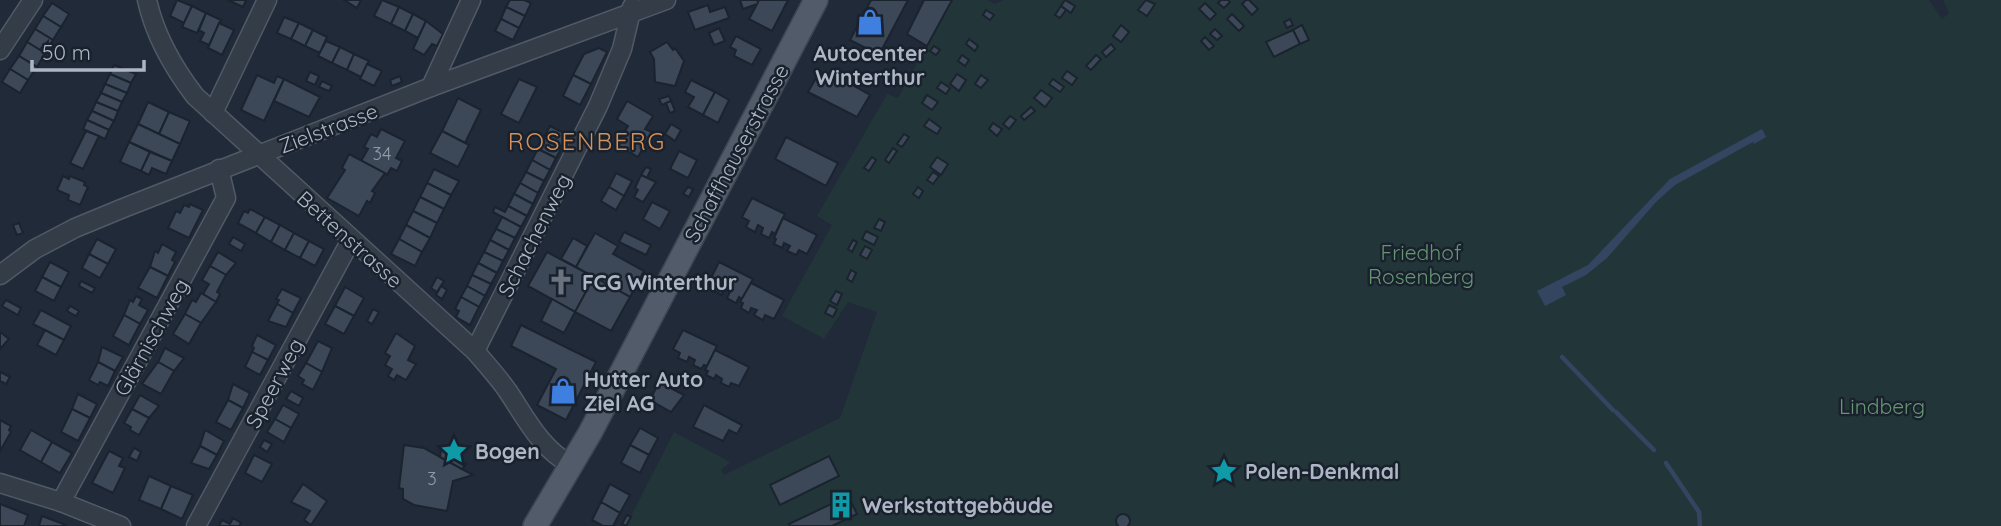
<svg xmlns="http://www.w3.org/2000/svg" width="2001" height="526" font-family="Quicksand,sans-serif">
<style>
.green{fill:#223639}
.water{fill:#334560}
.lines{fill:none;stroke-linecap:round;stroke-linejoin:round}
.stream{stroke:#334560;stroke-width:4.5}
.building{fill:#3c4858;stroke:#1b232f;stroke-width:2}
.minor-casing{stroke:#515966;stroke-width:21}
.major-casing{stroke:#3d4552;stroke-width:26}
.minor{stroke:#343c48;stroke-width:18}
.major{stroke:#515b69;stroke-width:23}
.labels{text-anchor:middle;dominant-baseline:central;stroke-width:5;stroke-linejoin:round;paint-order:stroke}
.number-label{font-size:18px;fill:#929aaa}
.poi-label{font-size:21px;font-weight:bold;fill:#aeb6c5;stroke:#19212d;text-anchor:start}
.street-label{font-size:21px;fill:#aeb6c5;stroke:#19212d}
.park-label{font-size:21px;fill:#659671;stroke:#19212d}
.quarter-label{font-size:24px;letter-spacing:2px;fill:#d4915a;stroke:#19212d}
</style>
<rect width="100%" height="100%" fill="#202a38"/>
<!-- green -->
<polygon class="green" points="952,0 987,0 995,4 1004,0 1929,0 1942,19 1949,13 1943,0 2001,0 2001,526 626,526 674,432 730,462 721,470 724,475 840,418 877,312 848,302 824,339 782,316 832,225 817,216 887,94 898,98"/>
<!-- water -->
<polygon class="water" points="1762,129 1766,137 1754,144 1753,142 1675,185 1656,202 1607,258 1586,275 1562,287 1566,295 1545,306 1537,291 1588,265 1670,179"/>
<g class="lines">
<!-- stream -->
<g class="stream">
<polyline points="1562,357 1613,410"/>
<polyline points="1616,412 1654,450"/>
<polyline points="1666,463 1699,512 1700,526"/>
</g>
</g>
<!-- building -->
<g class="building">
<polygon points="177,0 192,6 184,23 170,16"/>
<polygon points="228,0 246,0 243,7"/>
<polygon points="344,0 361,0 357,8"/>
<polygon points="382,0 399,7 391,24 374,16"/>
<polygon points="510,0 524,0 531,3 525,16 506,7"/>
<polygon points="740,0 757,0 758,2 759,0 788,0 772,31 749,19 757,4 743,9"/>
<polygon points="871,0 908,0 879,55 850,40"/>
<polygon points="924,0 952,0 927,46 907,34"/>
<polygon points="1065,0 1075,6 1071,13 1061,6"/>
<polygon points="1146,0 1155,4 1147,16 1138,10"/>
<polygon points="1221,0 1228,0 1230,2 1224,8 1218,3"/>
<polygon points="1246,0 1249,0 1258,9 1252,15 1242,4"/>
<polygon points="52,3 69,14 61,27 43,16"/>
<polygon points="1205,3 1216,14 1210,20 1199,9"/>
<polygon points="708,5 710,12 725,7 729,18 695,30 688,12"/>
<polygon points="192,6 206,13 197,33 182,27"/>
<polygon points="1061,6 1066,10 1060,18 1055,15"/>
<polygon points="399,7 413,14 405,31 391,24"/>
<polygon points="506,7 525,16 519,28 501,19"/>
<polygon points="986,10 994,15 990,20 983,15"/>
<polygon points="206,13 221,20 209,45 200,41 204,33 199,30"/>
<polygon points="413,14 426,21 418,38 405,31"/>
<polygon points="1232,14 1244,26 1239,31 1227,19"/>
<polygon points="43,16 61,27 53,40 35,29"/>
<polygon points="284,17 299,23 291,39 277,33"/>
<polygon points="501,19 519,28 513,40 495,31"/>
<polygon points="1290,19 1293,25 1287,28 1284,22"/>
<polygon points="426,21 443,34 437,46 432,44 424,55 413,49"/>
<polygon points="219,23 234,30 222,55 208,48"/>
<polygon points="299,23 313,30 305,46 291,39"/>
<polygon points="1121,25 1129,32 1121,42 1113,36"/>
<polygon points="1302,25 1309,40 1300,44 1293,30"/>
<polygon points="719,28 725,41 714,45 709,33"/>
<polygon points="35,29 53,40 45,53 27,42"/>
<polygon points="1215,29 1222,36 1217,40 1210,34"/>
<polygon points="313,30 327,37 320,53 305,46"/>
<polygon points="1293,30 1300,44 1274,57 1266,42"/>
<polygon points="736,36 761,49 752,65 734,56 736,50 730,47"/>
<polygon points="1205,37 1214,46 1209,50 1201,41"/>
<polygon points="969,39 978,46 975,51 966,44"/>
<polygon points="326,41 340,47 332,63 318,56"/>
<polygon points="27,42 45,53 37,67 19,56"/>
<polygon points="667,42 673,50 675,48 684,61 675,86 655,82 654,59 650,52"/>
<polygon points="1111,44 1115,49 1106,57 1102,52"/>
<polygon points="934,46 940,50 936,55 930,51"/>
<polygon points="340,47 354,54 347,70 332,63"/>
<polygon points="599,48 607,52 591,84 573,75 584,54"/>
<polygon points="354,54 369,61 361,77 347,70"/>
<polygon points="962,55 969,60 965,66 958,61"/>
<polygon points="1096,55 1101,59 1091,70 1086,66"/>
<polygon points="19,56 37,67 28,80 10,69"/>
<polygon points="367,64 382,71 374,86 360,79"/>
<polygon points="114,65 136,74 131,83 110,74"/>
<polygon points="10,69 28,80 20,93 2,82"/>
<polygon points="820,71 829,76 831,73 870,95 857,117 808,92"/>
<polygon points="1067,71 1077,78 1072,85 1062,78"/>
<polygon points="310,72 319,76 315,85 306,81"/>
<polygon points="110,74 131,83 127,93 105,84"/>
<polygon points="957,74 966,80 959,91 950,84"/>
<polygon points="257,75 274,83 277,76 284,79 264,121 241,110"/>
<polygon points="573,75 591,84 580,105 563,96"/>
<polygon points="981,75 988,80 981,88 975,84"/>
<polygon points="400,76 402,82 392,86 390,80"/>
<polygon points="284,79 320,97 309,117 274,101"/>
<polygon points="519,79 537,87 519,123 501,114"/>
<polygon points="1053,79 1064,87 1060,92 1049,84"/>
<polygon points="691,80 715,92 703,115 688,107 694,97 685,92"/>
<polygon points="322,81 332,86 329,91 319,87"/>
<polygon points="941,82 950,88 946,94 937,88"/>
<polygon points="105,84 127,93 122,102 101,93"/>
<polygon points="1041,90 1052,98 1045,107 1034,98"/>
<polygon points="715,92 729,100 718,123 703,115"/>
<polygon points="101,93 122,102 118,111 96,102"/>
<polygon points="927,95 938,102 932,110 922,103"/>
<polygon points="669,96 671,101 662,105 659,99"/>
<polygon points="458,98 481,110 465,143 442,131"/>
<polygon points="627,101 653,116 645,129 652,132 638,157 617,145 628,126 617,119"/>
<polygon points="671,101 675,111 670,113 666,103"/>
<polygon points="96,102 118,111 114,121 92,111"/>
<polygon points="148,102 169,112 159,134 138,124"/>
<polygon points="1031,107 1035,111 1024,120 1021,116"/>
<polygon points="92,111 114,121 109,130 87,120"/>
<polygon points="169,112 190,121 180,144 159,134"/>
<polygon points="1010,116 1016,120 1009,129 1003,124"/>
<polygon points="929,119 941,128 937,134 924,126"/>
<polygon points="87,120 109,130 105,139 83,129"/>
<polygon points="993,123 1002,129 997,136 989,129"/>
<polygon points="138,124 180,144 172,161 129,142"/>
<polygon points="671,124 681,130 675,141 665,134"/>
<polygon points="550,126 568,135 562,147 544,137"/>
<polygon points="381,129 405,141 396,158 402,161 397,171 391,168 387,175 361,161 368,149 364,147 371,134 377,137"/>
<polygon points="86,131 99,136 83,169 70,163"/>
<polygon points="442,131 469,145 458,167 430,153"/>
<polygon points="904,134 909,137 902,147 897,144"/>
<polygon points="544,137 562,147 556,158 538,149"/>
<polygon points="786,137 838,163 826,186 775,159"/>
<polygon points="129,142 150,152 141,171 120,162"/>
<polygon points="893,148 897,151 889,163 885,160"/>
<polygon points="538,149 556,158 550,170 532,160"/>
<polygon points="679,151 697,160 688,178 670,169"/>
<polygon points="150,152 172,161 166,174 152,168 149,175 141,171"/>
<polygon points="349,154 385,173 372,191 375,193 370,203 367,201 359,216 327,198 345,170 342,168"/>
<polygon points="872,157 876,160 869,171 864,168"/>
<polygon points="937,157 948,164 941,175 930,167"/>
<polygon points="532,160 550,170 544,181 526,172"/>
<polygon points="646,167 651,169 647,178 641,175"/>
<polygon points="434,169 459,181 451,195 427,183"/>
<polygon points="526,172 544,181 538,193 520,183"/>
<polygon points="933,172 939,176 933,184 927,180"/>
<polygon points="616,173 632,181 624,196 609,187"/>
<polygon points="641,175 656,182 643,202 634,197 638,190 635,188"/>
<polygon points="63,176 69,179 70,176 85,182 84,185 88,187 80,205 68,200 69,195 57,190"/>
<polygon points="427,183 451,195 444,209 420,197"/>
<polygon points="520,183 538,193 533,204 514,194"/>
<polygon points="609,187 624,196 616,210 601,201"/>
<polygon points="688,187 693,189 689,197 683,194"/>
<polygon points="918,187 923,191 919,198 913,194"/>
<polygon points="514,194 533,204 527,216 508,206"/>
<polygon points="420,197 444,209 437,223 413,211"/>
<polygon points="752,198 785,214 775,234 772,232 769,238 761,234 763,228 758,225 755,232 746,227 749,221 742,217"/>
<polygon points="652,202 670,211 660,229 643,219"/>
<polygon points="190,204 203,210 189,238 168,228 176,211 180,213 184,205 189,207"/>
<polygon points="508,206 527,216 521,227 493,212 495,207 505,212"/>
<polygon points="250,209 265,217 256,233 238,223 244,211 248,213"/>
<polygon points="413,211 437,223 430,238 406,225"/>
<polygon points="265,217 280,225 271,242 256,233"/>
<polygon points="502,217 521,227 515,238 496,229"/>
<polygon points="783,218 817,235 807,254 799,250 796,255 787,251 790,246 784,243 782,248 774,244 776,239 774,238"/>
<polygon points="879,219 885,222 881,231 874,228"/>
<polygon points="19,223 23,233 17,235 13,225"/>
<polygon points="280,225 294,233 285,250 271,242"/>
<polygon points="406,225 430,238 422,252 399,239"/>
<polygon points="496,229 515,238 509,250 490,240"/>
<polygon points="866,231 878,237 874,245 862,239"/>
<polygon points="624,232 651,245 646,255 619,242"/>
<polygon points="294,233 309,241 300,258 285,250"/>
<polygon points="595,233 618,246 613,254 644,271 630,297 576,267"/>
<polygon points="233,237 245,244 241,251 229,244"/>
<polygon points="573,238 587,246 576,267 561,259"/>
<polygon points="97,239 116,249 108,264 89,254"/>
<polygon points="399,239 422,252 415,266 391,254"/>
<polygon points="490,240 509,250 503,261 484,252"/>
<polygon points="853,240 857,242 852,252 848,249"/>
<polygon points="309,241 324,249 315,266 300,258"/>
<polygon points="162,244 176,252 172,260 175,262 168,276 150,267 155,251 158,253"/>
<polygon points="865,246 872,250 867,259 860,255"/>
<polygon points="218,252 236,263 226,275 210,266"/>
<polygon points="484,252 503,261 497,273 478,263"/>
<polygon points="547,252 594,277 575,312 528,286"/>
<polygon points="89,254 108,264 100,278 82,268"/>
<polygon points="50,262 69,272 61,287 42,277"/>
<polygon points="719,262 753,279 742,299 739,297 736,303 727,298 730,292 724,289 722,295 712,290 715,285 709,282"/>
<polygon points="478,263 497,273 491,284 472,275"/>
<polygon points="210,266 226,275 217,292 220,294 216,302 203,294 209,284 202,280"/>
<polygon points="150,267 168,276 157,298 138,288"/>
<polygon points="851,270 856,273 852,282 847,279"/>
<polygon points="472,275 491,284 485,296 467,286"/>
<polygon points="42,277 61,287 54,301 35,291"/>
<polygon points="437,277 444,281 437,292 431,288"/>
<polygon points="594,277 630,297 611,331 575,312"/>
<polygon points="81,281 95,288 92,293 79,286"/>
<polygon points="751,283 784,300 774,319 765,315 763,320 754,315 757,310 751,308 749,313 741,308 743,303 740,302"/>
<polygon points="441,286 447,290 442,299 436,295"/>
<polygon points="467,286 485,296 479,307 461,297"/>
<polygon points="345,287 364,298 354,316 335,306"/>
<polygon points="282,289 301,298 293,313 277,304 279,300 276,299"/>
<polygon points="836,291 842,294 837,305 830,301"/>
<polygon points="201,293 216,302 201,323 185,314 192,300 196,302"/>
<polygon points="136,296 142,299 139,305 148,310 140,324 124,315 130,300 133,302"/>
<polygon points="461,297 479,307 470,325 456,317 459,311 455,309"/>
<polygon points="552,299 575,312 564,333 541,321"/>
<polygon points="6,300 21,308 18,315 2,306"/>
<polygon points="277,304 293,313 286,327 268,321"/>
<polygon points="829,305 837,309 833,317 825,313"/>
<polygon points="70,306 79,311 76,316 67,311"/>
<polygon points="335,306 354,316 344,334 325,324"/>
<polygon points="373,309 379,312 372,324 367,321"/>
<polygon points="41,310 71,326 64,340 33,324"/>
<polygon points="185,314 201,323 189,344 173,334"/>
<polygon points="124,315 140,324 129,345 113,336"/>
<polygon points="521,325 596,362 566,420 537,405 556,369 511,346"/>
<polygon points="45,330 64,340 56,355 37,345"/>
<polygon points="683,330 717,346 707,366 704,365 701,369 693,365 695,360 689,357 687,362 678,358 680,353 673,349"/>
<polygon points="0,332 9,339 0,349"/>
<polygon points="396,333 415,346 408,360 416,364 406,380 397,375 394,380 388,376 392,369 385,365 390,356 385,353"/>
<polygon points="257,335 276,345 268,360 252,352 254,348 252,346"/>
<polygon points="318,341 332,348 322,372 306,363"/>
<polygon points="102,347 123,357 115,371 98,362"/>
<polygon points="165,348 184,358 174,371 158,362"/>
<polygon points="715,350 749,367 739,386 731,383 729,387 721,383 722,379 716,375 714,379 706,375 708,371 705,370"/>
<polygon points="252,352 268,360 260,375 245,367"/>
<polygon points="98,362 115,371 108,386 100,382 98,385 89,380"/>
<polygon points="158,362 174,371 161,394 142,384"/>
<polygon points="306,363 322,372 313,390 302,384 304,380 298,376"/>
<polygon points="0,372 10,377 6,384 0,381"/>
<polygon points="659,382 684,395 671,412 650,400"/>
<polygon points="233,384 250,393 243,408 228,400"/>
<polygon points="291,391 303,398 299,406 286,399"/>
<polygon points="78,394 97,404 90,418 72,409"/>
<polygon points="140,395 159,406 149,418 132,409"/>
<polygon points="228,400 243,408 231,430 216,422"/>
<polygon points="283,405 299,414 291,428 275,419"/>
<polygon points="704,405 742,425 737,434 729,430 723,441 693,427"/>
<polygon points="72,409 90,418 78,441 61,432"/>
<polygon points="132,409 149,418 139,435 130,430 131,427 124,423"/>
<polygon points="275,419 291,428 284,442 267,432"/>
<polygon points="0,420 11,426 9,430 11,432 0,451"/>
<polygon points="640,428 658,438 649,455 630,445"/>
<polygon points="31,430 52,442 41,462 20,450"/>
<polygon points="205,430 224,441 217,455 200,446"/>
<polygon points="264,440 272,444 267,452 260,447"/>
<polygon points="52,442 72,453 60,473 41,462"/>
<polygon points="404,445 424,448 473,475 453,481 447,511 414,505 403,499 403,489 399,488"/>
<polygon points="630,445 649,455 640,473 621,463"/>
<polygon points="200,446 217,455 209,469 191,463"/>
<polygon points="134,448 141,452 137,461 129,457"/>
<polygon points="441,450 466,464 462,469 440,457"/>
<polygon points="109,451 123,458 119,466 125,468 113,493 92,483"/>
<polygon points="254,455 272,464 262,482 245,473"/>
<polygon points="829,456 839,476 780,505 770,485"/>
<polygon points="149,476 171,486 161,509 139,500"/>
<polygon points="303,484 327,501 311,525 304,520 310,511 291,502"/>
<polygon points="610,484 630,495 620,513 601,502"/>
<polygon points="171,486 193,495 182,519 161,509"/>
<polygon points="848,496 857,514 832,526 790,526 789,524"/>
<polygon points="601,502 620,513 613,526 603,526 592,520"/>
<polygon points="0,504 28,515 24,526 0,526"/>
<circle cx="1123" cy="521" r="7"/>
<polygon points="627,515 631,517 626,526 622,524"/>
<polygon points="42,516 66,525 66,526 39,526"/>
<polygon points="233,518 241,523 239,526 219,526 222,520 230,524"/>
</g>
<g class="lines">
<!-- minor casing -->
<g class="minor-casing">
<g id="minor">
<path d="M 147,0 C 155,36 172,66 195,96 L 475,351 C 486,364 497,376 507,390 C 526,418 540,448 571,465"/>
<polyline points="0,50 33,0"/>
<polyline points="431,87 471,0"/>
<polyline points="213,113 267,0"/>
<polyline points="0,275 35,249 75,228 121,209 431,87 666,0"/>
<polyline points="475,351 598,106 622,49 632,7"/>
<polyline points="0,483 61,502 121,526"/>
<polyline points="61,502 226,198 219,169"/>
<polyline points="196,526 351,240"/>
</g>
</g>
<!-- major casing -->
<g class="major-casing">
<polyline id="major" points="535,526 590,433 816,0"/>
</g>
<!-- minor -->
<use href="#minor" class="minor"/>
<!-- major -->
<use href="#major" class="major"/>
</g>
<!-- icons -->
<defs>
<g id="shop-bare" transform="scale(2.1)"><path d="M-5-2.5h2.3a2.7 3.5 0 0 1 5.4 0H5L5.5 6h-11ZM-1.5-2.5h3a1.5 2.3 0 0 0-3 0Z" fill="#3f7fe0" stroke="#19212d" stroke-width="2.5" paint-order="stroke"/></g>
<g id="church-bare" transform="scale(2.1)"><path d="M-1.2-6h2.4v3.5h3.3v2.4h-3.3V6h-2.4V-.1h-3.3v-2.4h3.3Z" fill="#6b7280" stroke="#19212d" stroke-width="2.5" paint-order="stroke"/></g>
<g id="sight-bare" transform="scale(2.1)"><path d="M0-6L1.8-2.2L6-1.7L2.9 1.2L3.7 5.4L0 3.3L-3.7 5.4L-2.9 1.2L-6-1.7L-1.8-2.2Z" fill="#0f9aa8" stroke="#19212d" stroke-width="2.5" paint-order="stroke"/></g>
<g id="building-bare" transform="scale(2.1)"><path d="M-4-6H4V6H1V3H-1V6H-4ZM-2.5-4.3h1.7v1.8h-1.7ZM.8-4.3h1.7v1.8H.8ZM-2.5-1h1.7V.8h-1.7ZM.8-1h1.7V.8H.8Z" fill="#0f9aa8" stroke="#19212d" stroke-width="2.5" paint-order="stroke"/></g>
</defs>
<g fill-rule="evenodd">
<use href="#shop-bare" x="870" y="22"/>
<use href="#church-bare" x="561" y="282"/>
<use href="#shop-bare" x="563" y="391"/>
<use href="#sight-bare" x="454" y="451"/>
<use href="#sight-bare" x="1224" y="471"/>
<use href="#building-bare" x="841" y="505"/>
</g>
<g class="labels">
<!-- number labels -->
<g class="number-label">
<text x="382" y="153">34</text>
<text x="432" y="478">3</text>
</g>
<!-- poi labels -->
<g class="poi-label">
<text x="870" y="53" text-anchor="middle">Autocenter<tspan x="870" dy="24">Winterthur</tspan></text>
<text x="582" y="282">FCG Winterthur</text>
<text x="584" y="379">Hutter Auto<tspan x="584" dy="24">Ziel AG</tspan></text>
<text x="475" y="451">Bogen</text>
<text x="1245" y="471">Polen-Denkmal</text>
<text x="862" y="505">Werkstattgebäude</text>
</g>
<!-- street labels -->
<g class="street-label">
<text transform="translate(328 128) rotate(-21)">Zielstrasse</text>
<text transform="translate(736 153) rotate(-62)">Schaffhauserstrasse</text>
<text transform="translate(534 235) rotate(-63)">Schachenweg</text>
<text transform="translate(350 239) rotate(42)">Bettenstrasse</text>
<text transform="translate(151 337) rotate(-61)">Glärnischweg</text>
<text transform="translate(274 383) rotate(-62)">Speerweg</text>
</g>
<!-- park labels -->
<g class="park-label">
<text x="1421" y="252">Friedhof<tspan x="1421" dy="24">Rosenberg</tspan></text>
<text x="1882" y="406">Lindberg</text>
</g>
<!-- quarter labels -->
<g class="quarter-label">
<text x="587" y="141">ROSENBERG</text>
</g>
</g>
<!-- scale -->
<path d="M32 60v10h112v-10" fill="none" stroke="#aeb6c5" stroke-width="3.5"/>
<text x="42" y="60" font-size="21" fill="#aeb6c5" stroke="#19212d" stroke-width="5" paint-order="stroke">50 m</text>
</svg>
